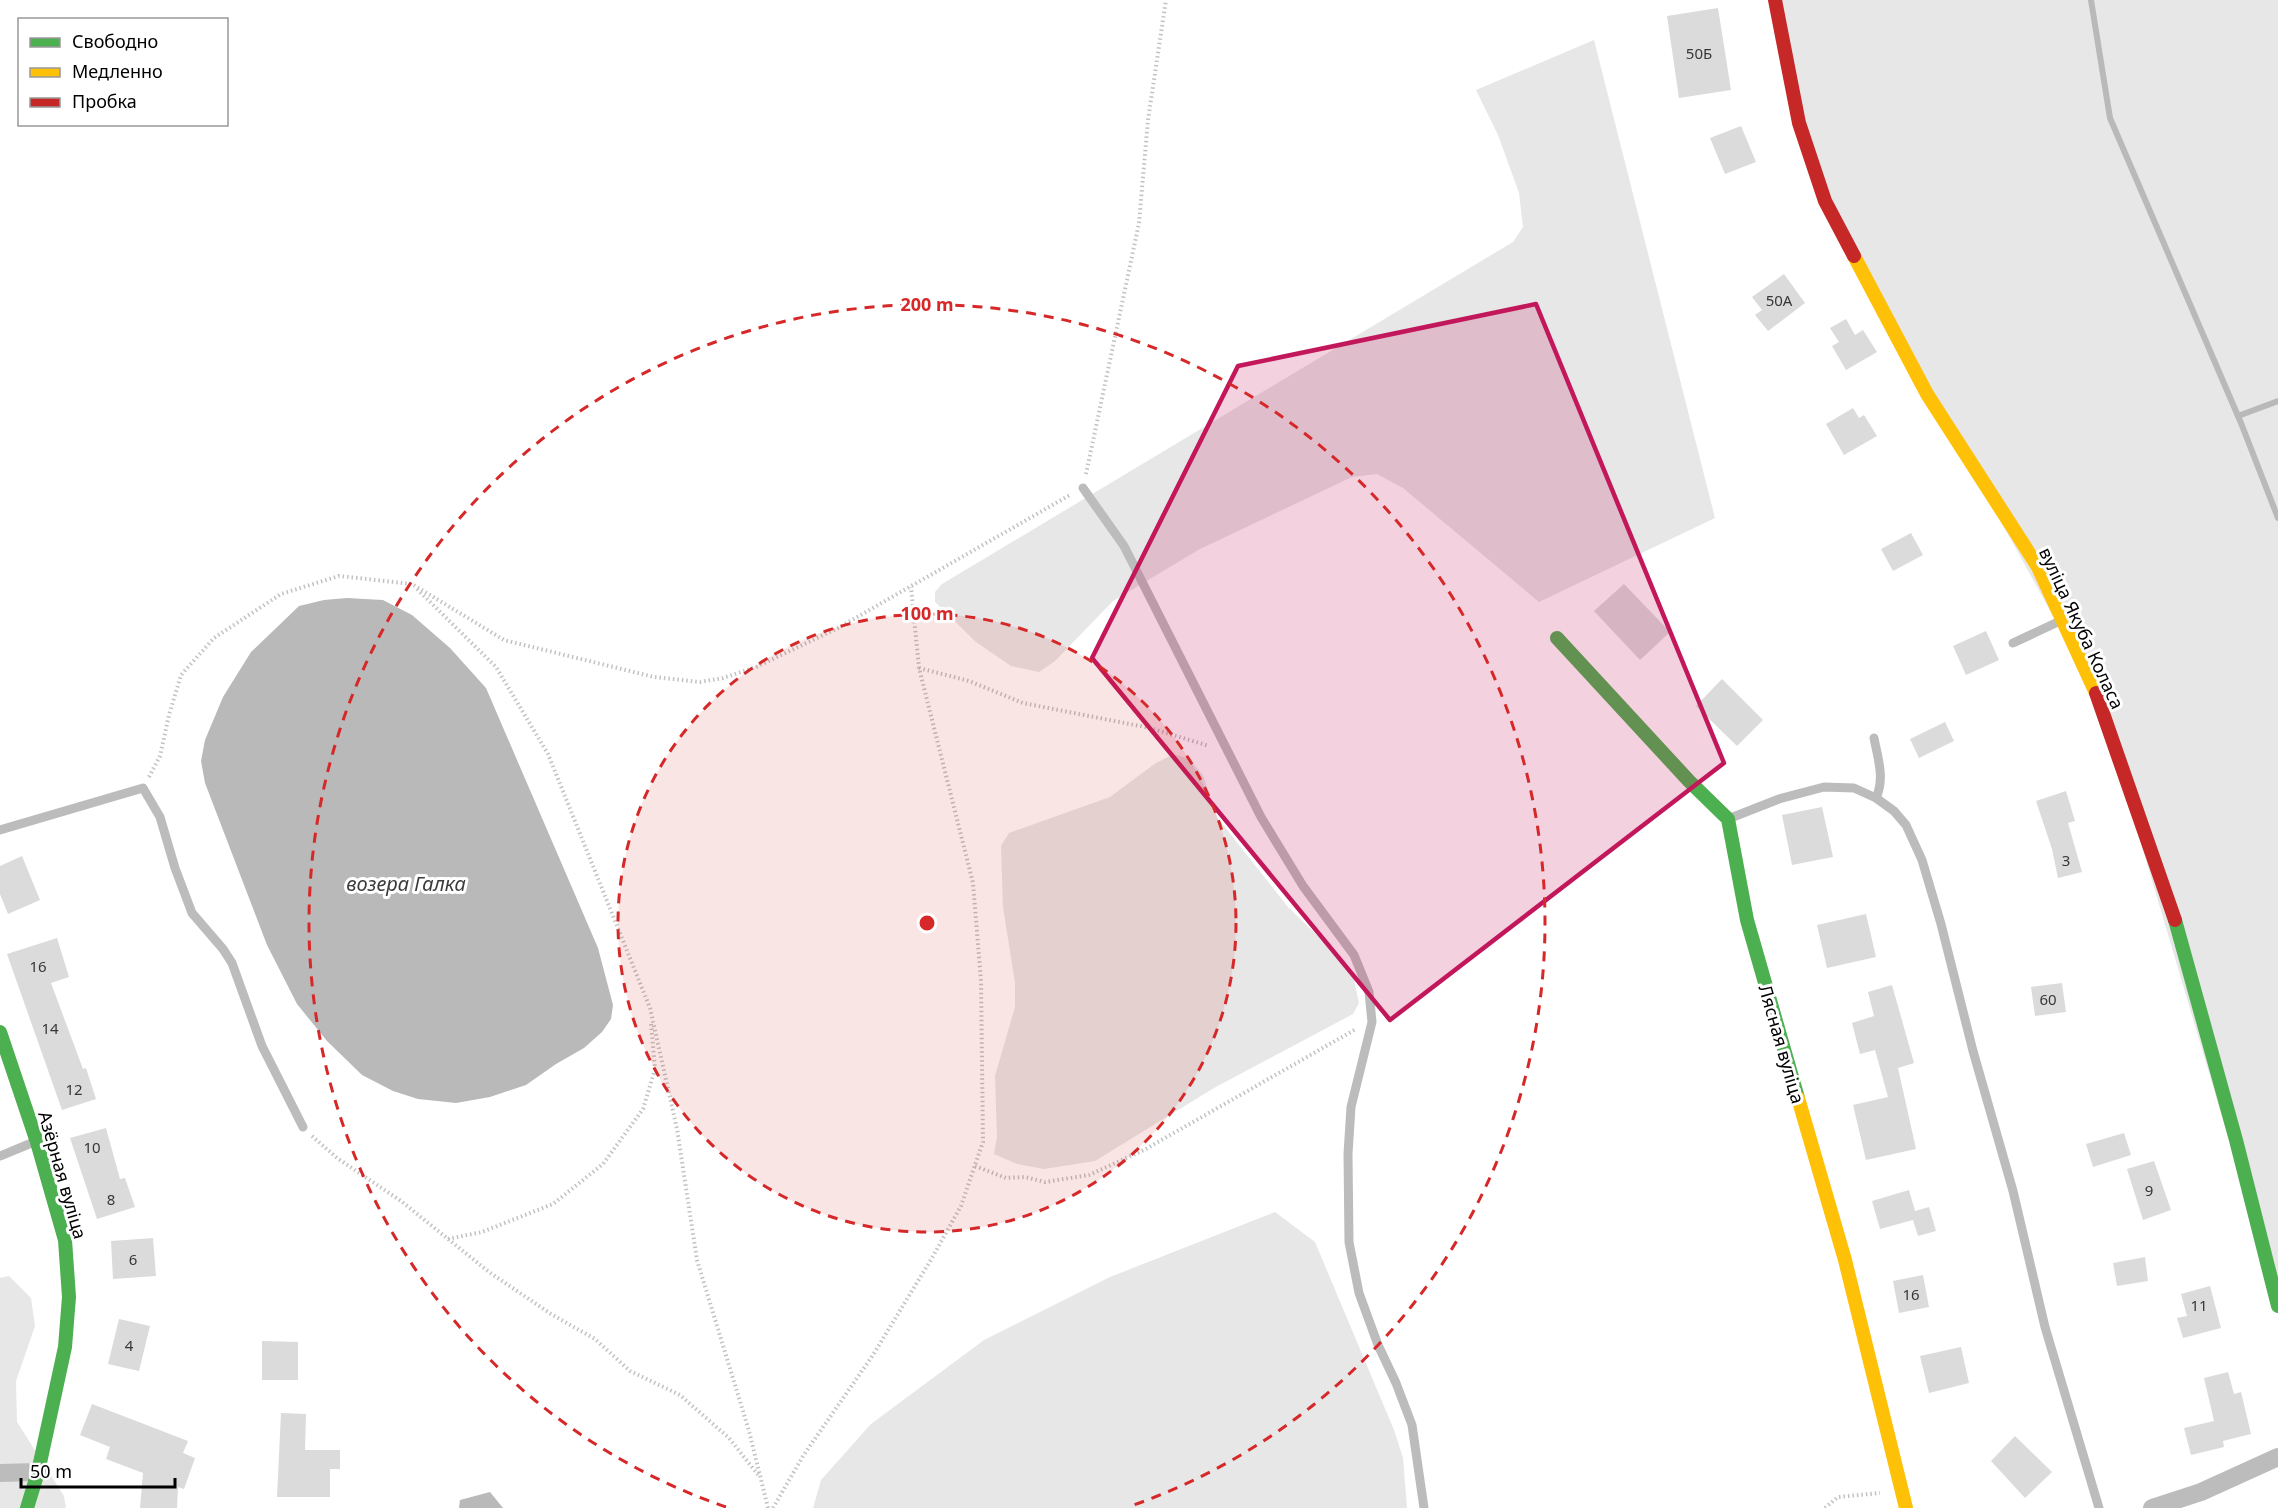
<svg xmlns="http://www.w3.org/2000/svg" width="2278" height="1508" font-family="'Noto Sans',sans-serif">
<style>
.green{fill:#e7e7e7}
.water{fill:#b9b9b9}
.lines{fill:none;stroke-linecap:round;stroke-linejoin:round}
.stream{stroke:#b9b9b9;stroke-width:6}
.building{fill:#dbdbdb}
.path{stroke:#c2c2c2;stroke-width:4;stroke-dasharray:1.5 3;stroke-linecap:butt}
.lane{stroke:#bcbcbc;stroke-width:9}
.street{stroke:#bcbcbc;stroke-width:18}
.fast{stroke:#4caf50;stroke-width:14}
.slow{stroke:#ffc107;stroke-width:14}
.jam{stroke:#c62828;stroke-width:14}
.marked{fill:#c2185b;fill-opacity:0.2;stroke:#c2185b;stroke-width:4.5;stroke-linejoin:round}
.ring{fill:none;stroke:#d62828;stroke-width:3;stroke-dasharray:10 8}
.labels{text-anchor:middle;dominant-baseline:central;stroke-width:6;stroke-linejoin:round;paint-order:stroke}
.number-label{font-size:15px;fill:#373737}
.street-label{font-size:18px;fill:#000;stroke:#fff}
.water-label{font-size:20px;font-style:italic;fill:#3c3c3c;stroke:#fff}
.centre{fill:#d62828;stroke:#fff;stroke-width:3}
.ring-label{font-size:18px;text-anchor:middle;font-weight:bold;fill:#d62828;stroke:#fff;stroke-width:6;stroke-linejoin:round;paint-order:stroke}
</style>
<rect width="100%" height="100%" fill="#fff"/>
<!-- green -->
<g class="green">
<polygon points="1775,0 2278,0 2278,1306 2098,698 1825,201"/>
<polygon points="1594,40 1715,518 1539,602 1403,488 1377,474 1352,477 1200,549 1113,601 1055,661 1039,672 1011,666 976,642 935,602 935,592 942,584 1513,242 1523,227 1519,193 1498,135 1476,90"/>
<polygon points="1174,754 1189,759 1203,775 1217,817 1288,907 1325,943 1353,976 1359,1003 1353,1014 1214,1088 1095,1161 1044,1169 1017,1164 994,1154 997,1137 995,1076 1015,1007 1015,983 1003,907 1001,846 1009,833 1110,797 1156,763"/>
<polygon points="1275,1212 1315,1242 1394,1430 1403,1458 1407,1508 813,1508 821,1480 871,1424 984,1340 1110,1277"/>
<polygon points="9,1276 31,1298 35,1326 16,1381 17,1422 64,1496 66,1508 0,1508 0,1278"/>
</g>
<!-- water -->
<g class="water">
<polygon points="347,598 383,600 412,615 450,648 486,688 598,948 613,1005 611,1019 602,1032 584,1048 556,1064 526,1085 490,1097 456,1103 418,1099 393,1091 362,1075 327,1041 297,1004 267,945 205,783 201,761 205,740 223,697 251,652 299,606 324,600"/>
<polygon points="490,1492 503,1508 459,1508 460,1500"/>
</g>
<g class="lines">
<!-- stream -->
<g class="stream">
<polyline points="2091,0 2110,118 2241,423 2278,518"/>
<polyline points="2238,416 2278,401"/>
</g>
</g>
<!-- building -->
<g class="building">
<polygon points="1718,8 1731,90 1679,98 1667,16"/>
<polygon points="1741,126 1756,162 1725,174 1710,138"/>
<polygon points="1784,274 1805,303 1768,331 1755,315 1762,310 1752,297"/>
<polygon points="1846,319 1855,335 1863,330 1877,352 1846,370 1832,346 1839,342 1830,328"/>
<polygon points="1853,408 1859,418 1864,415 1877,436 1844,455 1826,424"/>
<polygon points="1911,533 1923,555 1893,571 1881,549"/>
<polygon points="1624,584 1670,632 1640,660 1594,611"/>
<polygon points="1986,631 1999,660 1966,675 1953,646"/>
<polygon points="1722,679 1763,720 1737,746 1696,706"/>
<polygon points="1945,722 1954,741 1919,758 1910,739"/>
<polygon points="2066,791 2075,821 2068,823 2082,872 2058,878 2052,849 2036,801"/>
<polygon points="1822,807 1833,857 1792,865 1782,815"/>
<polygon points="22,856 40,900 8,914 0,894 0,866"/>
<polygon points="1866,914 1876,957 1827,968 1817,925"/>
<polygon points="57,938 69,977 51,983 83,1069 86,1068 96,1099 62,1110 7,954"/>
<polygon points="2062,983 2066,1012 2035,1016 2031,987"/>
<polygon points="1892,985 1914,1063 1898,1068 1916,1149 1866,1160 1853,1105 1888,1097 1875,1050 1860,1054 1852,1023 1874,1016 1868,992"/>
<polygon points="106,1128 120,1179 125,1178 135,1207 97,1219 70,1138"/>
<polygon points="2124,1133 2131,1155 2093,1167 2086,1144"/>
<polygon points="2154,1161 2171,1210 2143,1220 2127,1169"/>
<polygon points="1909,1190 1915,1211 1929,1207 1936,1231 1918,1236 1913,1220 1880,1229 1872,1201"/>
<polygon points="153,1238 156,1276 113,1279 111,1241"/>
<polygon points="2145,1257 2148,1281 2117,1286 2113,1263"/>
<polygon points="1923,1275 1929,1307 1899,1313 1893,1281"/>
<polygon points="2210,1286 2221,1328 2183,1338 2177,1318 2187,1316 2181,1294"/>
<polygon points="119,1319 150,1326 139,1371 108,1364"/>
<polygon points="262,1341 298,1342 298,1380 262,1380"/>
<polygon points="1961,1347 1969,1383 1929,1393 1920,1356"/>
<polygon points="2228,1372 2234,1394 2241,1392 2251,1434 2223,1441 2224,1447 2191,1455 2184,1428 2214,1421 2204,1378"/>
<polygon points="92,1404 188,1441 183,1453 195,1458 184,1489 178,1487 177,1508 140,1508 143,1473 106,1459 110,1447 80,1435"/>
<polygon points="281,1413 306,1414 305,1450 340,1450 340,1469 330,1469 330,1497 277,1497"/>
<polygon points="2015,1436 2052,1472 2025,1498 1991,1461"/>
</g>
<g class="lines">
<!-- path -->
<g class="path">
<polyline points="1086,474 1139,223 1148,120 1166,0"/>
<polyline points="417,589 496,667 548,754 650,1008 677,1129 697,1260 749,1431 768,1508"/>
<polyline points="919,668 969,681 1023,703 1150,728 1209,746"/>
<polyline points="149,777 160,756 169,715 181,675 214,638 281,594 339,576 412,584 504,640 654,677 700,682 723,678 756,667 838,628 1070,495"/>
<polyline points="312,1136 337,1158 401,1201 489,1272 551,1314 595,1339 630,1371 680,1395 729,1438 759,1476"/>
<polyline points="975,1166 1006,1178 1025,1177 1045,1182 1089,1175 1144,1150 1356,1029"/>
<polyline points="448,1239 482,1232 553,1204 603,1164 643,1109 655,1069 651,1023"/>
<polyline points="773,1508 803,1456 873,1355 932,1258 961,1206 983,1142 981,981 973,883 919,668 911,587"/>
<polyline points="1825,1508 1838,1497 1880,1493"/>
</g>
<!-- lane -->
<g class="lane">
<polyline points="1083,488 1124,546 1261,817 1303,886 1354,955 1369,992 1372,1022 1351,1107 1348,1154 1349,1242 1359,1293 1378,1345 1396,1383 1412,1425 1424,1508"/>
<polyline points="2013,643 2060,621"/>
<path d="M 1874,738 C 1878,759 1885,778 1876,798"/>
<polyline points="1728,819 1779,799 1824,787 1854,788 1876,798 1894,811 1906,825 1922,860 1941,924 1973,1051 2013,1191 2045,1327 2099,1508"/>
<polyline points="0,830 143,788 160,817 175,868 192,913 223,949 232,963 262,1046 303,1127"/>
<polyline points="0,1156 34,1142"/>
</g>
<!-- street -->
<g class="street">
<polyline points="0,1473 38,1472"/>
<polyline points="2152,1508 2201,1492 2278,1457"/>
</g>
<!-- fast -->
<g class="fast">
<polyline points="1557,638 1689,781 1728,819 1747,920 1798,1098"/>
<polyline points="2175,920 2236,1140 2278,1306"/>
<polyline points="0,1032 37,1142 65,1240 69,1297 65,1347 38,1472 27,1508"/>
</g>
<!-- slow -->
<g class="slow">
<polyline points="1854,256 1927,394 2038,567 2096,693"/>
<polyline points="1798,1098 1845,1260 1906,1508"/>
</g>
<!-- jam -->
<g class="jam">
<polyline points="1775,0 1799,123 1825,201 1854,256"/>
<polyline points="2096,693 2175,920"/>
</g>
</g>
<!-- marked area -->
<path class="marked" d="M 1536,304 L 1724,763 L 1390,1020 L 1092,658 L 1238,366 Z"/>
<!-- distance rings -->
<circle cx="927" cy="923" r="309" fill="#d62828" fill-opacity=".12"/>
<g class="ring">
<circle cx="927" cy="923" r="309"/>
<path d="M726 1507A618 618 0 1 1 1128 1507"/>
</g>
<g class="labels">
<!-- number labels -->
<g class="number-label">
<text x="1699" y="53">50Б</text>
<text x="1779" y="300">50А</text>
<text x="2066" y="860">3</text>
<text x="38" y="966">16</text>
<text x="2048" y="999">60</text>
<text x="50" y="1028">14</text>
<text x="74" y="1089">12</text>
<text x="92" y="1147">10</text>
<text x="2149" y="1190">9</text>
<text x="111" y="1199">8</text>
<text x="133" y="1259">6</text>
<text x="1911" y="1294">16</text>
<text x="2199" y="1305">11</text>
<text x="129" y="1345">4</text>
</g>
<!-- street labels -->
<g class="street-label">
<text transform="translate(2082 628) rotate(65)">вуліца Якуба Коласа</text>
<text transform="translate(1782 1044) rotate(74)">Лясная вуліца</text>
<text transform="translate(63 1175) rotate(74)">Азёрная вуліца</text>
</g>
<!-- water labels -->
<g class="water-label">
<text x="406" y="883">возера Галка</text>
</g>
</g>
<circle cx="927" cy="923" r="9" class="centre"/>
<g class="ring-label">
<text x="927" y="311">200 m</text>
<text x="927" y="620">100 m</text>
</g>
<!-- legend -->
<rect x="18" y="18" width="210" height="108" fill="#ffffff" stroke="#999999" stroke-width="1.5"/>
<rect x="30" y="38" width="30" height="9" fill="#4caf50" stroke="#999999" stroke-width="1.5"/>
<text x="72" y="48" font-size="18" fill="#000000">Свободно</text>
<rect x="30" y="68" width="30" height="9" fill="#ffc107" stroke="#999999" stroke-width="1.5"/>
<text x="72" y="78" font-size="18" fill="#000000">Медленно</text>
<rect x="30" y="98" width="30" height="9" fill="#c62828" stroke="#999999" stroke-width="1.5"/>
<text x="72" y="108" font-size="18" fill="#000000">Пробка</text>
<!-- scale -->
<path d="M21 1478v9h154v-9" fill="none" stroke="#000000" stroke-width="3"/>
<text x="30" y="1478" font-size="18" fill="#000000" stroke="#ffffff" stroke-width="4.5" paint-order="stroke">50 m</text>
</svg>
